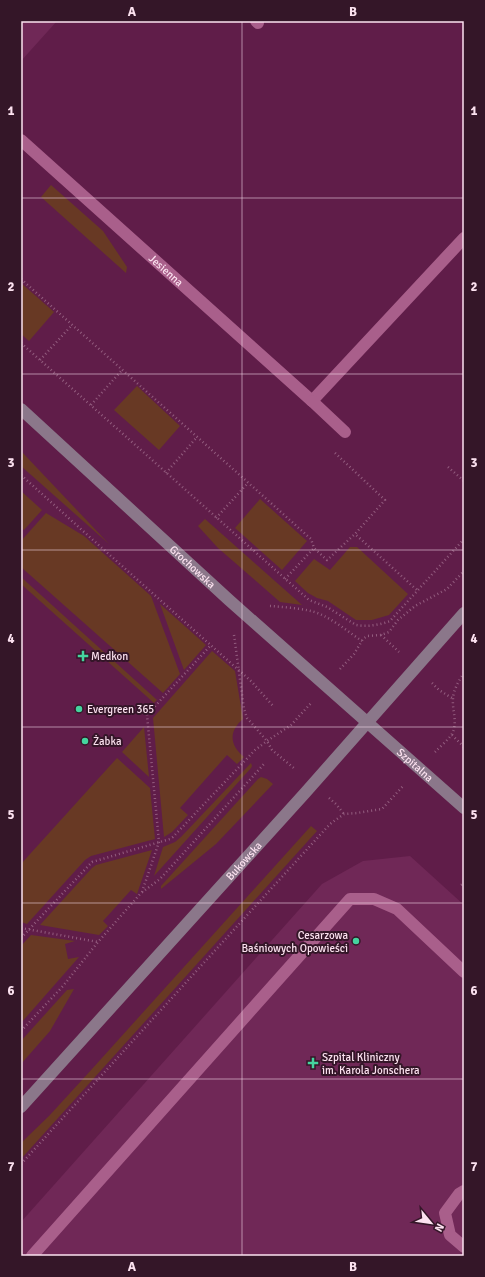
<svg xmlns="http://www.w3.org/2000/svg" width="485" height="1277" font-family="Signika,sans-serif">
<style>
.built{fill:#702857}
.green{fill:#683924}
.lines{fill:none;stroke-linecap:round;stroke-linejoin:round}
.path{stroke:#935d7f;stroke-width:2.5;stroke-dasharray:1 3;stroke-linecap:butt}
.lane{stroke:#a95f8b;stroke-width:12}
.street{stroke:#a95f8b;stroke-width:12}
.secondary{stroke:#8b778a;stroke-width:12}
.grid{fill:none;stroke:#fce2f0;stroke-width:1;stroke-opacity:0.55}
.poi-dot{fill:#45d49f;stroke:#341628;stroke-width:1.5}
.labels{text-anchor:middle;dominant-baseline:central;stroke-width:4;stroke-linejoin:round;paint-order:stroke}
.street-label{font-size:11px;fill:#fce2f0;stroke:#341628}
.poi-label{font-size:11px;fill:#fce2f0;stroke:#341628;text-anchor:start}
.neatline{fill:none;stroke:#fce2f0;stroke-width:1.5}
.grid-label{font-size:13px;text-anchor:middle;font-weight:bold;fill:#fce2f0}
</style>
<rect width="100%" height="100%" fill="#601d49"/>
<!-- built -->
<g class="built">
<polygon points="21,21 57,21 21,61"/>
<polygon points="410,856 464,905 464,1256 21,1256 21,1222 322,884 363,861"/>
</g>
<!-- green -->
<g class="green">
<polygon points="51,185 103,231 127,267 126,273 41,197"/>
<polygon points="21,283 54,312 29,341 21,334"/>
<polygon points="137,386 180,426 159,450 114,410"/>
<polygon points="21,451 109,544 21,466"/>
<polygon points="21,491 42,510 24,530 21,528"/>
<polygon points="260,499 307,541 282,570 235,528"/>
<polygon points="46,513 84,536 151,596 180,674 163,693 21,567 21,541"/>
<polygon points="205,519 302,605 280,602 218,548 198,526"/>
<polygon points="350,547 357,547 408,594 389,615 372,620 356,620 328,601 317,598 308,593 295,581 314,559 330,570"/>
<polygon points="21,577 157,700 154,703 21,584"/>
<polygon points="160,604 206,645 184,670"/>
<path d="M 212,651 L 235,671 L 243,719 C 228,732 230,745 244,757 L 237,764 L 227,755 L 180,808 L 188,815 L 172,832 L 164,837 L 153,718 Z"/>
<polygon points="144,727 149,777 122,752"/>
<polygon points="117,758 150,788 155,839 91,856 85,860 27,924 21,922 21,864"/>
<polygon points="251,763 252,766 251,768 154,876 163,847 175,842 181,837"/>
<polygon points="261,777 267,779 273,784 216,844 161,889 161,886 258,779"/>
<polygon points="311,826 317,831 21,1159 21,1143 49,1116 92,1069"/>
<polygon points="152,850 137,894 131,890 103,921 108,926 99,935 40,925 92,868 96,865"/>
<polygon points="31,935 75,941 65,944 68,959 79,957 21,1023 21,946"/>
<polygon points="74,989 50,1031 21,1064 21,1041 67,990"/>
</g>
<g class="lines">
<!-- path -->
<g class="path">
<polyline points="21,279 311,539 314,548 327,560 355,534"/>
<path d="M 21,343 L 309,600 L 327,607 L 356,625 C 367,627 380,625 390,621 L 464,539"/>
<polyline points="40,360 72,325"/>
<polyline points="91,405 122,370"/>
<polyline points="335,453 385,500 355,534 417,590"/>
<polyline points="448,467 464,481"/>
<polyline points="166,473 197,437"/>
<polyline points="21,475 93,540 252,682 273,706"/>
<polyline points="216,518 248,483"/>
<polyline points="285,579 314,548"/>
<path d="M 270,606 C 283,607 298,608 311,611 C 328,615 347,631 362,641"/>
<polyline points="234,635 244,709 247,718 267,741 272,750 295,769"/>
<polyline points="381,635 399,652"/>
<polyline points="340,669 354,654 363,639 367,636 381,635 389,632 398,620 415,606 447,589 464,571"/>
<polyline points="432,683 439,690 452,698"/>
<polyline points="452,735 464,747"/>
<path d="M 435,752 C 440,747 448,740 452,734 C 458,722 452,711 453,699 C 453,691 459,680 464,673"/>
<polyline points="329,798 336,804 344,814"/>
<polyline points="461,885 464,883"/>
<polyline points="142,892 159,842 147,715 211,645"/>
<polyline points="21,928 98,942"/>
<polyline points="21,938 92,862 170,839 173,837 255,750 267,741 291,725 312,702"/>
<polyline points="21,1031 63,986 98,942 141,893 160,879 264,764"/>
<polyline points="21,1164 330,824 344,814 357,813 382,809 404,785"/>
</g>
<!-- lane -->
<g class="lane">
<polyline points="256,21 258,23"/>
<polyline points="464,1191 459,1194 445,1213 450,1235 464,1247"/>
<polyline points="32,1256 350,899 374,899 397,909 464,972"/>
</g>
<!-- street -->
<g class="street">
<path id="s1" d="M 21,140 L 312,401 L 464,238"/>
<polyline points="312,401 345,432"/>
</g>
<!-- secondary -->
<g class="secondary">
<path id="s2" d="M 21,409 L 229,600 L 464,808"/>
<path id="s3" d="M 21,1107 L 305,793 L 464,613"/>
</g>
</g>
<!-- grid -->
<path class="grid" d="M 242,21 L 242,1256M 21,198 L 464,198M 21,374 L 464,374M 21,550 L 464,550M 21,727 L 464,727M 21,903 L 464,903M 21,1079 L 464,1079"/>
<!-- markers -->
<g class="poi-dot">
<path d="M81 650h4v4h4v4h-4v4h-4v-4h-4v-4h4z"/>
<circle cx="79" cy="709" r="4"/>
<circle cx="85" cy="741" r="4"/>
<circle cx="356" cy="941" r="4"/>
<path d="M311 1057h4v4h4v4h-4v4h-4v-4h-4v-4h4z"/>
</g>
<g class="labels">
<!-- street labels -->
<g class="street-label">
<text stroke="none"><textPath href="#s1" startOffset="195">Jesienna</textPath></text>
<text stroke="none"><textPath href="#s2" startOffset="233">Grochowska</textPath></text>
<text stroke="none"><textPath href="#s2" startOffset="531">Szpitalna</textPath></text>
<text stroke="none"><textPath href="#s3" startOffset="332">Bukowska</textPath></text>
</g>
<!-- poi labels -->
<g class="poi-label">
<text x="91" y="656">Medkon</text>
<text x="87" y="709">Evergreen 365</text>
<text x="93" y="741">Żabka</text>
<text x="348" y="935" text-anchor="end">Cesarzowa<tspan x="348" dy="13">Baśniowych Opowieści</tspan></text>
<text x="322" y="1057">Szpital Kliniczny<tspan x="322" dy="13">im. Karola Jonschera</tspan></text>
</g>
</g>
<!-- border -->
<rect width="485" height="1277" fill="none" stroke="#341628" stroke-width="44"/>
<!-- north arrow -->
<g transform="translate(431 1223) rotate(119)" stroke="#341628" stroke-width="3" paint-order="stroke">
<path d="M0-3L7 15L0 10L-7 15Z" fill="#fce2f0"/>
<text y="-6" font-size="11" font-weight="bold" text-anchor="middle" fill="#fce2f0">N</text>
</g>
<rect x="22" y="22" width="441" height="1233" class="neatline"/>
<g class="grid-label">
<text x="132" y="16">A</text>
<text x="353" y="16">B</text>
<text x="11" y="115">1</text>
<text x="474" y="115">1</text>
<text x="11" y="291">2</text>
<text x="474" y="291">2</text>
<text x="11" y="467">3</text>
<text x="474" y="467">3</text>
<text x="11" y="643">4</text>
<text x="474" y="643">4</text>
<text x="11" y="819">5</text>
<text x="474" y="819">5</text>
<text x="11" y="995">6</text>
<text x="474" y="995">6</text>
<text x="11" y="1171">7</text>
<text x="474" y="1171">7</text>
<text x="132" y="1271">A</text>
<text x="353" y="1271">B</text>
</g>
</svg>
